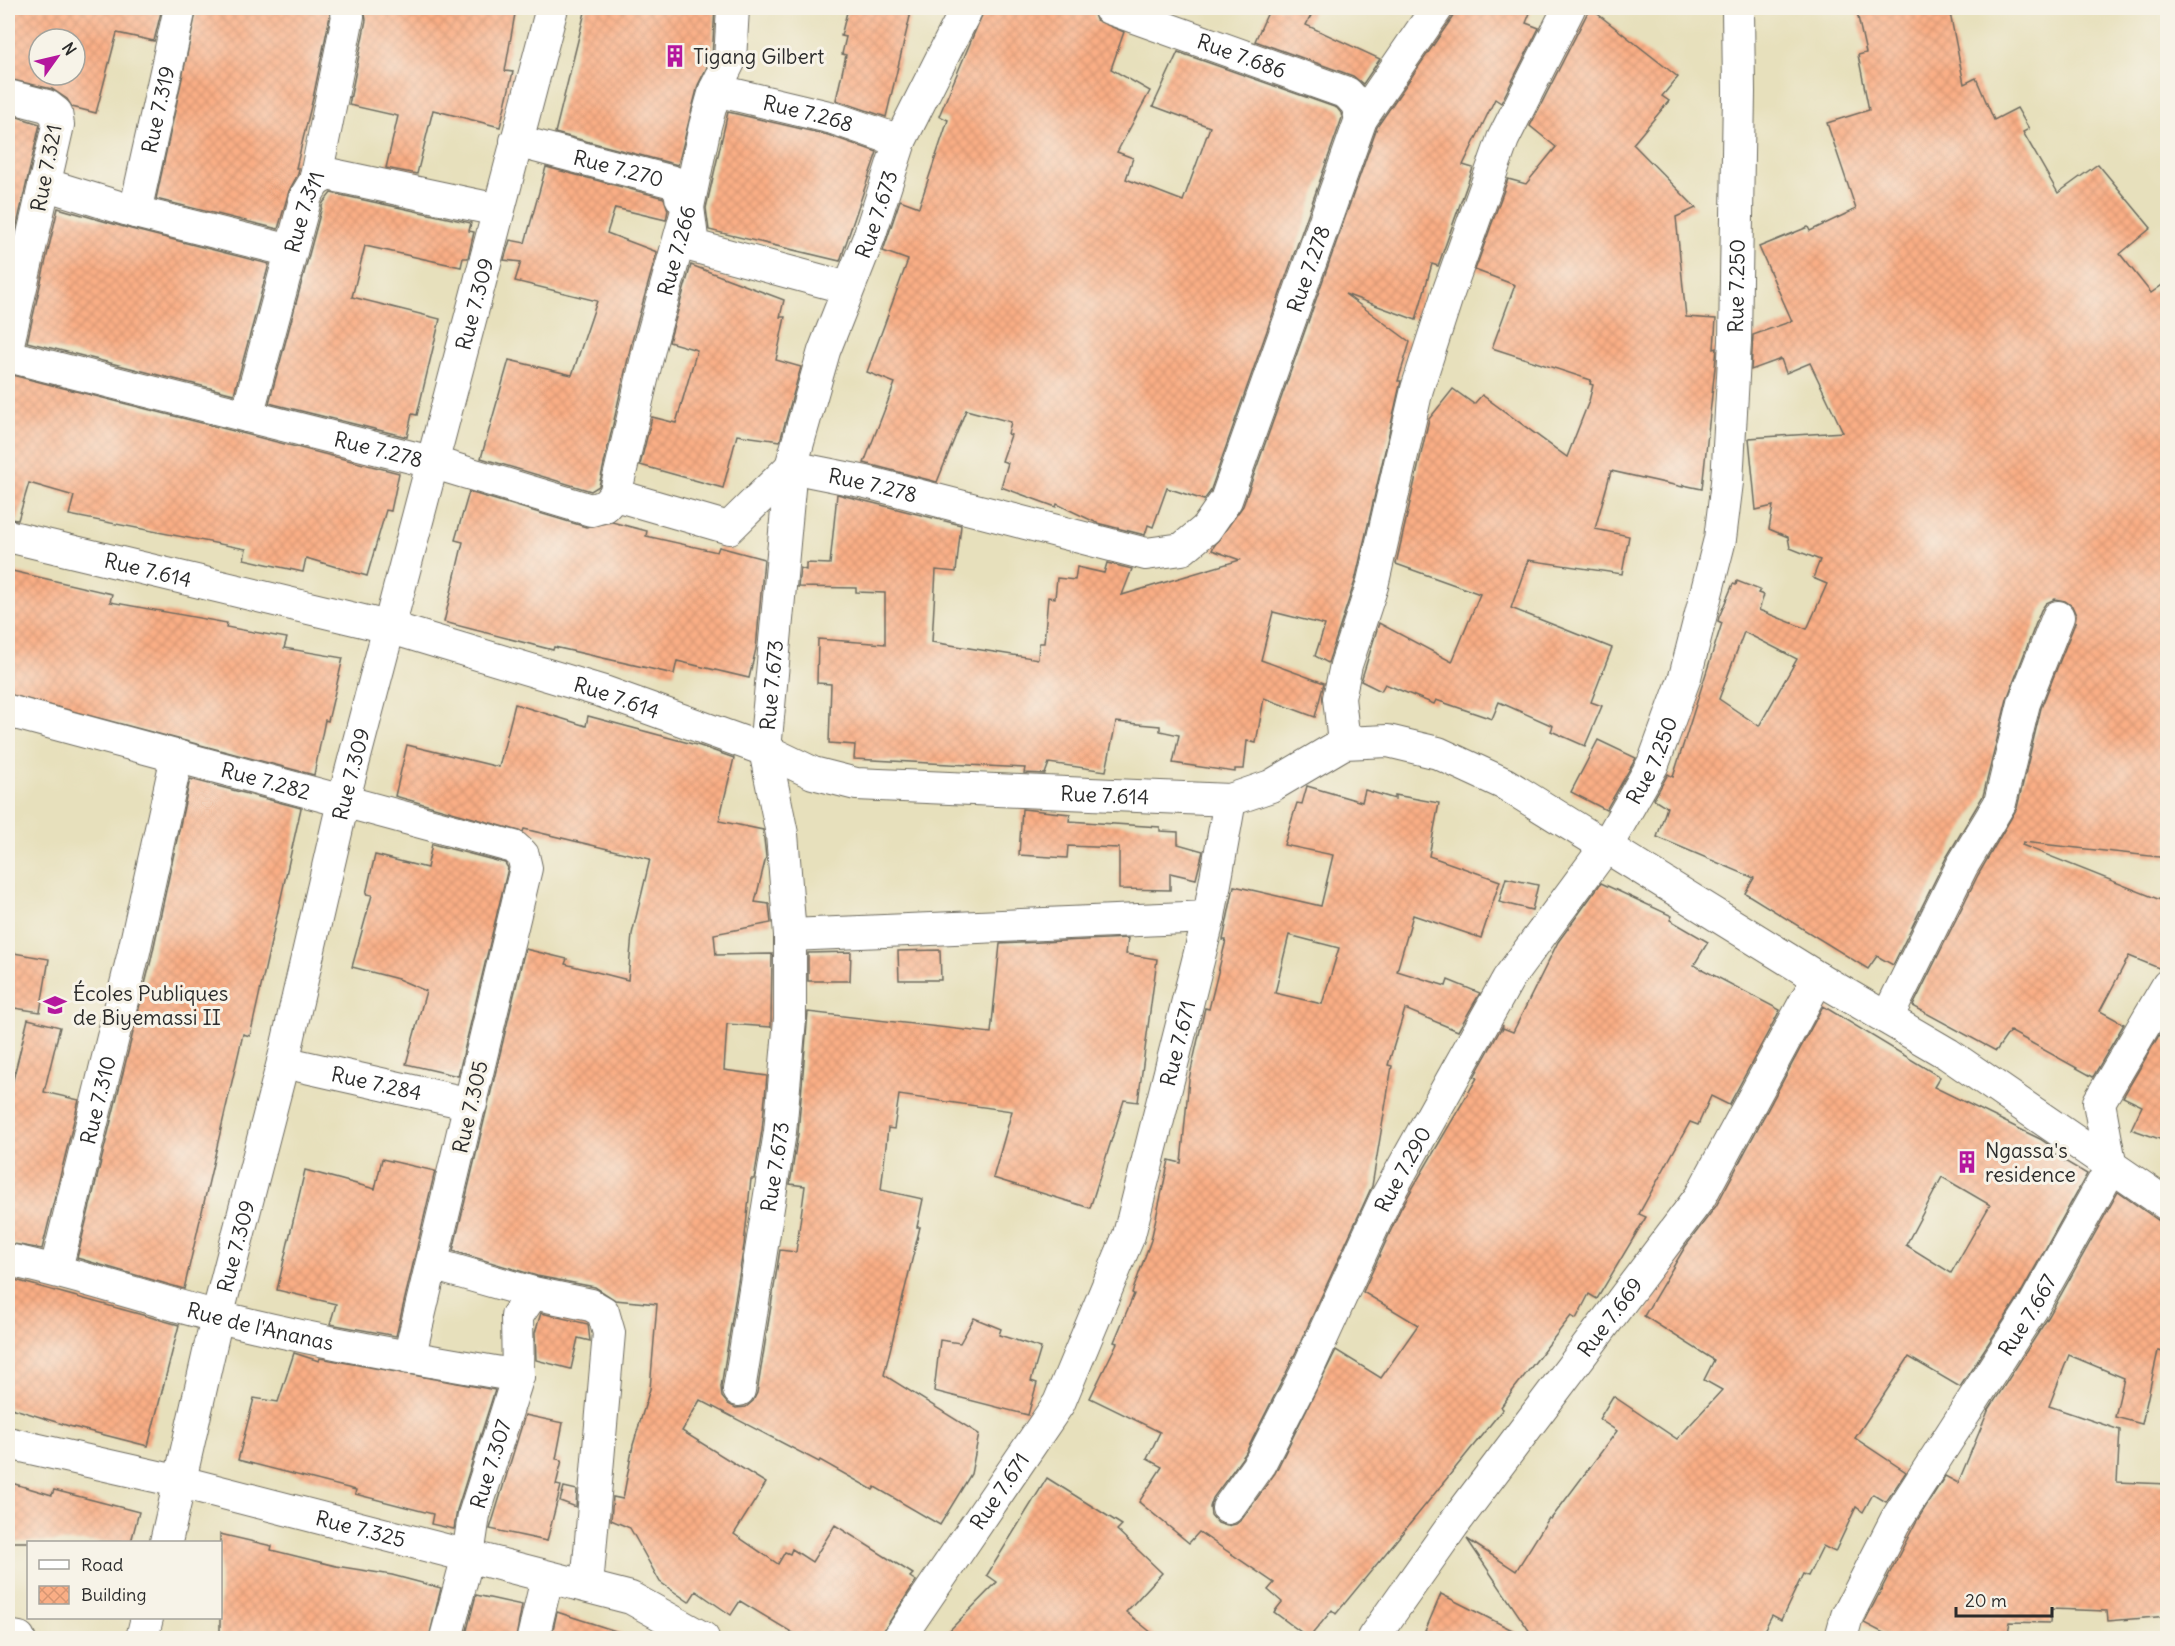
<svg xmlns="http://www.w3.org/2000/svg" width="2175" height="1646" font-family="Delius,sans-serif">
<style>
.building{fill:url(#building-cross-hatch);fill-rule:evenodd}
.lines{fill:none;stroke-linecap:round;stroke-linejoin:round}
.street-casing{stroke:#6d6a5e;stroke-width:34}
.street{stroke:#fff;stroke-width:32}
.labels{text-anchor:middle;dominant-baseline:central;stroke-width:6;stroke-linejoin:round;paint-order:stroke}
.street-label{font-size:21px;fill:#2b2b2b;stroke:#f7f3e8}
.poi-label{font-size:21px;fill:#2b2b2b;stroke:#f7f3e8;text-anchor:start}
</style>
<defs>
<pattern id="building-cross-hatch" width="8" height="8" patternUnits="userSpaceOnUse" patternTransform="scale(1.5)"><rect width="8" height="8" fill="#faae85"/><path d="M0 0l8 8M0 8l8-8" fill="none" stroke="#d69673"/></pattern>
</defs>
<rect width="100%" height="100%" fill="#f7f3e8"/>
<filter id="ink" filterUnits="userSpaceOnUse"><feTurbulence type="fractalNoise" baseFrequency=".0167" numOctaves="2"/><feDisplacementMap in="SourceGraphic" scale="12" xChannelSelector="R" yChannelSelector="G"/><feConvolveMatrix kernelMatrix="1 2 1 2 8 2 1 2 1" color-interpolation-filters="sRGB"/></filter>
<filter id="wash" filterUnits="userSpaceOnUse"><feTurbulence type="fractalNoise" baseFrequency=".008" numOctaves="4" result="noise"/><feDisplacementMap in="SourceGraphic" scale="24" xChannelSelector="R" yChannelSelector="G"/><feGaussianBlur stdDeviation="1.35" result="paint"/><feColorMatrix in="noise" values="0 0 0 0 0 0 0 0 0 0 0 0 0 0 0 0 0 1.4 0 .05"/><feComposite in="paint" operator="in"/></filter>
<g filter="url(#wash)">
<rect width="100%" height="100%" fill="#e7e0bc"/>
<g id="blocks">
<!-- building -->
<g class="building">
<path d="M 8,8 L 162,8 L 154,41 L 117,33 L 96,113 L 72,107 L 67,99 L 52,89 L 8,79 ZM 39,39 L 75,39 L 75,75 L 39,75 Z"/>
<polygon points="197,8 329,8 330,16 313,98 296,168 299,168 298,174 289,191 278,229 156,199"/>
<polygon points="364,8 516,8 505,71 513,72 500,127 433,110 417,174 386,168 398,116 349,105 366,20"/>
<polygon points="586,8 715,8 712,57 698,85 678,165 555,133"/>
<polygon points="848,8 912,8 886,117 836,100 846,55 842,54 846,37 841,36"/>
<polygon points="985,8 1092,8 1096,20 1124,32 1111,69 1150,91 1117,152 1133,158 1126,179 1183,201 1210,127 1153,106 1178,52 1337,108 1341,113 1342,118 1210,492 1204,500 1167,488 1153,527 1148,525 1145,535 1097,523 1057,504 1056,507 1001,487 1008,463 1002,461 1011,435 1008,434 1011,422 966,410 937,482 864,463 895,383 867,372 908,260 883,251 900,200 919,207 948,120 939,116"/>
<polygon points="1270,8 1315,8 1306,25 1380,59 1363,84 1353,76 1255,41"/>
<polygon points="1455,8 1532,8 1526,23 1539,28 1501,103 1495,99 1463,165 1473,168 1438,266 1432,264 1416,320 1345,294 1410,342 1398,381 1401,381 1355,581 1328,663 1315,656 1325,625 1273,612 1261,660 1324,683 1315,717 1264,698 1256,743 1247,741 1244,769 1235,769 1235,772 1173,763 1179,735 1160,731 1160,726 1116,722 1106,771 1049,763 1045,774 1024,773 1025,768 854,759 855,745 829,743 831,684 817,683 818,639 885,644 885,593 856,592 856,588 798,587 800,568 806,570 806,563 830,564 837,494 961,525 956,572 936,570 932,642 1038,659 1039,643 1044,643 1048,597 1055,598 1057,578 1075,580 1077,567 1104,573 1107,563 1132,569 1122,595 1240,560 1212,550 1214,546 1243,506 1377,127 1452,18"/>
<polygon points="1590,8 1678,77 1662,96 1669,101 1633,144 1696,208 1676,217 1686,317 1716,319 1714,349 1717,348 1702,489 1683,485 1683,487 1611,471 1595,529 1629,536 1622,574 1528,560 1511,608 1612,648 1591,702 1602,706 1585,746 1551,731 1553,726 1499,702 1492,719 1436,700 1434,704 1385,684 1381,691 1361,681 1379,623 1452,662 1480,594 1396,564 1429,419 1453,389 1474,404 1482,395 1567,457 1589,401 1593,385 1590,384 1591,380 1492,348 1515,285 1475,270 1508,179 1526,184 1556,147 1530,126"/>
<path d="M 1856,8 L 1949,8 L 1964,84 L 1976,78 L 1994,120 L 2017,108 L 2029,129 L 2023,132 L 2058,193 L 2098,164 L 2151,228 L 2120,254 L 2151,293 L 2168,281 L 2168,413 L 2165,413 L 2168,450 L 2168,858 L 2023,842 L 2022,845 L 2168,903 L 2168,967 L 2161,969 L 2129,956 L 2100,1011 L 2124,1024 L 2093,1077 L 2010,1031 L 1996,1051 L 1913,1006 L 1978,875 L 2017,808 L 2041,708 L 2075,623 L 2076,615 L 2072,606 L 2065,601 L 2055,599 L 2046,603 L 2041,610 L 2007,699 L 1983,796 L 1946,858 L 1893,965 L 1877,956 L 1868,969 L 1745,893 L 1754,878 L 1657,837 L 1667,807 L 1654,799 L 1668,774 L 1673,777 L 1722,623 L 1718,621 L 1719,617 L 1733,584 L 1736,585 L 1737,581 L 1760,590 L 1758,593 L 1764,595 L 1759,610 L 1807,629 L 1827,584 L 1813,578 L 1820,560 L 1790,548 L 1788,537 L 1769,529 L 1773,506 L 1756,510 L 1749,438 L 1843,432 L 1810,363 L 1786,373 L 1781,359 L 1751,370 L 1753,335 L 1792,321 L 1759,247 L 1808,227 L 1810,231 L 1856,209 L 1827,123 L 1869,110 L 1858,55 L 1866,53 ZM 1744,632 L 1797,659 L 1759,726 L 1719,699 Z"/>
<polygon points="728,112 828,135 877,152 840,261 709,230 706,208"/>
<polygon points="8,114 40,124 11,251 8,251"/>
<polygon points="546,167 664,198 668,210 666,220 615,208 607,233 657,252 632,341 599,486 591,491 481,458 509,360 572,375 597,301 515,281 521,262 504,260 510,240 525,243"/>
<polygon points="331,193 471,223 469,231 474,232 468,258 463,258 461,267 365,246 352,297 440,319 417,415 412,414 407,437 269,403 323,203"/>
<polygon points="58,208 131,229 269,264 234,394 27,342"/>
<polygon points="691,265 784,300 780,317 785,317 776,360 801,367 780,441 737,435 723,488 640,465 652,417 676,423 697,350 669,342"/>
<polygon points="8,374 399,473 391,511 386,510 367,576 306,558 303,572 244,559 246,549 69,515 74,496 29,483 18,520 8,519"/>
<polygon points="469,492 586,527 612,522 647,531 646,536 717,552 719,547 764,559 756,649 749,678 677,661 674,674 554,647 553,650 444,622 463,542 455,540"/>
<polygon points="8,570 112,594 110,602 227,623 226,627 287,638 284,648 343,658 328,721 325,720 314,775 8,694"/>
<polygon points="515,704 586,726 588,716 700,746 734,758 719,821 763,830 766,857 755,902 769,904 771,923 714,934 716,955 772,954 771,1027 727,1024 724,1070 767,1076 762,1130 754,1179 751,1179 744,1245 721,1387 722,1397 728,1404 736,1408 746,1407 753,1401 757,1393 780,1250 796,1252 805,1186 790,1184 798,1134 808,1012 991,1033 1000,944 1128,938 1126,954 1157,959 1138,1102 1124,1100 1090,1208 993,1178 1012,1111 899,1095 894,1129 888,1128 881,1190 923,1199 917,1227 920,1227 884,1375 979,1434 971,1474 940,1525 875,1487 873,1490 820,1460 819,1462 700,1400 682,1431 766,1483 734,1534 778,1564 785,1552 790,1554 792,1549 812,1562 835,1525 913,1574 910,1577 916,1581 879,1638 801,1638 740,1601 731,1615 696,1591 689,1602 660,1582 630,1528 611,1520 613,1497 623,1499 633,1445 650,1389 657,1304 615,1300 595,1287 537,1276 453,1251 525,949 567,959 565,964 628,980 632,934 650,859 524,829 523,832 395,796 407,745 499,767"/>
<polygon points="1598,740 1636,758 1606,810 1571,792"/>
<polygon points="190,779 301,808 250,1036 243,1034 184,1289 77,1258 151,960"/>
<path d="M 1307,786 L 1362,802 L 1365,790 L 1395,799 L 1395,795 L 1439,803 L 1429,856 L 1500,881 L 1481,938 L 1413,915 L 1397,971 L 1446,986 L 1448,980 L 1480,993 L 1458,1031 L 1405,1009 L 1388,1065 L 1392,1066 L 1372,1186 L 1289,1367 L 1245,1454 L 1213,1498 L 1210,1507 L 1211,1515 L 1218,1523 L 1227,1526 L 1236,1524 L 1242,1519 L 1275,1473 L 1336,1350 L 1381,1378 L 1418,1325 L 1363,1292 L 1401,1208 L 1477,1078 L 1474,1077 L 1503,1025 L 1502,1031 L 1503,1028 L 1513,1032 L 1558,942 L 1601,883 L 1672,916 L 1670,920 L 1708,942 L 1694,965 L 1780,1010 L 1729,1105 L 1711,1096 L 1698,1125 L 1690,1122 L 1639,1214 L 1646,1217 L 1597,1299 L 1589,1294 L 1576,1319 L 1571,1316 L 1514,1389 L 1501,1407 L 1503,1409 L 1427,1503 L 1336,1614 L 1332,1610 L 1309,1638 L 1274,1612 L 1282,1602 L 1268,1590 L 1274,1583 L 1199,1532 L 1189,1543 L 1139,1502 L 1162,1467 L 1147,1459 L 1160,1432 L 1090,1398 L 1117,1343 L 1114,1342 L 1134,1294 L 1132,1293 L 1151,1240 L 1169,1160 L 1181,1163 L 1189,1079 L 1205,1008 L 1209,1009 L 1226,940 L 1223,940 L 1234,886 L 1321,906 L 1333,855 L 1284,845 L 1297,803 L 1302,804 ZM 1289,935 L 1339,948 L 1322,1004 L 1275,993 Z"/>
<polygon points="1022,809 1070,814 1069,821 1160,827 1160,831 1178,832 1178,844 1203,851 1196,879 1170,873 1170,890 1119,889 1119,848 1068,846 1067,858 1019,855"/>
<polygon points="432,844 505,863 508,868 458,1076 406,1064 426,991 398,979 352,967 372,895 366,894 375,855 427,868"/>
<polygon points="1506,878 1538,885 1532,910 1499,902"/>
<polygon points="940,950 941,980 899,980 898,951"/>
<polygon points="8,952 49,959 40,1012 8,1007"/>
<polygon points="851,952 850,981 808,981 808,953"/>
<path d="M 1823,1006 L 1940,1077 L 1934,1087 L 2040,1139 L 2049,1145 L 2046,1150 L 2087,1174 L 2018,1298 L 1960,1387 L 1909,1357 L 1855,1438 L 1906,1472 L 1886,1502 L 1873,1494 L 1863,1512 L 1856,1507 L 1835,1552 L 1823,1546 L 1808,1576 L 1803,1574 L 1781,1620 L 1772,1615 L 1760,1638 L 1604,1638 L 1564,1634 L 1562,1638 L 1534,1638 L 1467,1539 L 1516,1571 L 1549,1518 L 1551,1519 L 1617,1431 L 1599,1419 L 1613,1396 L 1677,1439 L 1722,1390 L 1704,1380 L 1714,1360 L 1644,1316 L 1685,1247 L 1716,1206 ZM 1942,1177 L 1990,1205 L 1951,1273 L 1906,1245 Z"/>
<polygon points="28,1019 60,1027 44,1092 79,1100 42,1249 8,1243 8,1083 12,1084"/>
<polygon points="2159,1035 2168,1040 2168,1142 2131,1129 2142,1106 2123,1097"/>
<polygon points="382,1159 435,1171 396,1336 330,1324 336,1304 277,1290 305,1170 375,1189"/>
<polygon points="2118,1192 2158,1220 2168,1223 2168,1353 2158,1351 2142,1424 2115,1417 2124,1378 2069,1355 2049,1406 2120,1430 2117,1482 2168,1484 2168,1616 2108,1621 2107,1611 2051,1609 2050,1623 2010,1622 2007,1638 1893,1638 1864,1623 1916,1522 1945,1476 1958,1483 1988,1411 2049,1316"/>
<polygon points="8,1278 179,1325 148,1446 69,1426 8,1407"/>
<polygon points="541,1313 588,1324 590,1341 578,1338 571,1369 536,1360 535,1333"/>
<polygon points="974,1318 1001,1329 999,1335 1041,1348 1031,1381 1037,1383 1028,1415 934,1391 940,1340 960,1343"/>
<polygon points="294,1353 319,1361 320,1358 495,1390 457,1510 454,1529 431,1524 433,1514 355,1494 356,1490 238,1460 254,1398 278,1402"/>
<polygon points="525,1415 563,1423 556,1459 562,1460 556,1485 561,1486 547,1541 490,1529"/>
<polygon points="1047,1478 1122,1525 1117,1530 1162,1573 1126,1612 1158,1638 942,1638 997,1582 987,1575"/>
<polygon points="8,1482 52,1495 54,1490 139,1512 131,1542 8,1542"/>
<polygon points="564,1487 577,1490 576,1507 560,1501"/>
<polygon points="220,1534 272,1546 271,1550 336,1566 392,1575 441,1588 429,1638 220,1638"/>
<polygon points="1441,1594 1528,1638 1422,1638"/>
<polygon points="476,1595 522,1605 516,1638 465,1638"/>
<polygon points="557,1612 622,1633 621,1638 551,1638"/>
</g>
</g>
</g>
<g filter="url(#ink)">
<use href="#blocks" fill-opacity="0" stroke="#6d6a5e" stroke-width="1.5"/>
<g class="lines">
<!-- street casing -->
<g class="street-casing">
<g id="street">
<path id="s1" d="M 1109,8 L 1347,93 L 1357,104 L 1361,119"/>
<path id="s2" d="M 715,90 L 833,118 L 900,141"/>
<polyline points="8,96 47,106 56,113 58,125 8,344"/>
<path id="s3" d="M 516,141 L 673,182 L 682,191 L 681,197 L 688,207 L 693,246 L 848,288"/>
<polyline points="315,181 328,174 498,210"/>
<polyline points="44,184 135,212 291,251"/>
<path id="s4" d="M 135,212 L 180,8"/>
<path id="s5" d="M 8,356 L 431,462 L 591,510 L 605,506 L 615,495 L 729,528 L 791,467 L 866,482 L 1146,554 L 1182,549 L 1206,529 L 1226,500 L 1361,119 L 1437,8"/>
<path id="s6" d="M 247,416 L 306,196 L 315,181 L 348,16 L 346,8"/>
<path id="s7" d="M 615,495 L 650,345 L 688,207 L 705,126 L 715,90 L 730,60 L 733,8"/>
<path id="s8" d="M 8,536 L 388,627 L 604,692 L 765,750 L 813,773 L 856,784 L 1230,800 L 1271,786 L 1344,743 L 1388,741 L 1438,753 L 1505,784 L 1818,978 L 1948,1054 L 2168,1205"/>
<path id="s9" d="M 8,711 L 514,847 L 523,855 L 526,868 L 409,1358"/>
<polyline points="1344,743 1339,698 1346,665 1372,586 1417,389 1447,296 1503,139 1569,8"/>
<polyline points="790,935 1209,917"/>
<polyline points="1887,1018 1962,866 2000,803 2024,703 2058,617"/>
<path id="s10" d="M 283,1062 L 471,1104"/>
<path id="s11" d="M 8,1260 C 79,1274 148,1299 219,1317 C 318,1342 418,1359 518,1376"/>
<polyline points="432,1264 533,1293 591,1305 603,1312 609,1333 587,1586"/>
<path id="s12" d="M 56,1269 L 133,956 L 177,756"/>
<path id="s13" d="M 739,1390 L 780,1132 L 790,1019 L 790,935 L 782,834 L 765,750 L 791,467 L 824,351 L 869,237 L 900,141 L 967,8"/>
<path id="s14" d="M 8,1443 L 181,1482 L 631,1598 L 703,1638"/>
<path id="s15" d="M 1228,1508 L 1260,1463 L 1305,1375 L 1385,1200 L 1508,979 L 1607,845 L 1653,764 L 1685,677 L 1720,539 L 1727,482 L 1735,341 L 1739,92 L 1738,8"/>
<path id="s16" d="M 166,1542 L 217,1317 L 283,1062 L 343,802 L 552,8"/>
<polyline points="8,1636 19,1638"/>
<polyline points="142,1638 147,1618"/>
<path id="s17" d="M 446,1638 L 468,1556 L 474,1515 L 518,1376 L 517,1316 L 533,1293"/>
<polyline points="533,1638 547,1578"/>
<path id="s18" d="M 899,1638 L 1059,1403 L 1129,1235 L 1209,917 L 1230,800"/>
<path id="s19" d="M 1373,1638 L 1453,1525 L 1700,1197 L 1818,978"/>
<path id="s20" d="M 1841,1638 L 1847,1616 L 1896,1520 L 2033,1307 L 2111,1168 L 2099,1102 L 2168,985"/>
</g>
</g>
<!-- street -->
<use href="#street" class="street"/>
</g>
</g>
<!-- icons -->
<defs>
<g id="building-bare" transform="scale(1.8)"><path d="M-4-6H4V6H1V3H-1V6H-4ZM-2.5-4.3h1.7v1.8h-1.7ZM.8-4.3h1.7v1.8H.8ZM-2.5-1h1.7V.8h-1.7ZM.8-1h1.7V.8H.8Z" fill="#b5179e" stroke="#f7f3e8" stroke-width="2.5" paint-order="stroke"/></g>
<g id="school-bare" transform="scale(1.8)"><path d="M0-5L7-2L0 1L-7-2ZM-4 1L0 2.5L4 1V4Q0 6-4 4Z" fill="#b5179e" stroke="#f7f3e8" stroke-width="2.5" paint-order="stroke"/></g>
</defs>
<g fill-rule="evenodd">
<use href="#building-bare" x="675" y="56"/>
<use href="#school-bare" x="55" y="1005"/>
<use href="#building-bare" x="1967" y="1162"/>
</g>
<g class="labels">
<!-- street labels -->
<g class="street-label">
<text stroke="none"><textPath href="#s1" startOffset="141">Rue 7.686</textPath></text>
<text stroke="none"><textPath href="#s4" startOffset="105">Rue 7.319</textPath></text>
<text stroke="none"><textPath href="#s2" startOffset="96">Rue 7.268</textPath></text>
<text transform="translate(46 168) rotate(-79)">Rue 7.321</text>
<text stroke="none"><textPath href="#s3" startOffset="106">Rue 7.270</textPath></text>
<text stroke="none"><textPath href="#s6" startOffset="212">Rue 7.311</textPath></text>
<text stroke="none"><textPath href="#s13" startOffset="1197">Rue 7.673</textPath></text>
<text stroke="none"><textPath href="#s7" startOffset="252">Rue 7.266</textPath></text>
<text stroke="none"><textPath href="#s5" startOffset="1552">Rue 7.278</textPath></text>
<text stroke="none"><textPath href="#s15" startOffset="1348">Rue 7.250</textPath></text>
<text stroke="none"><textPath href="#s16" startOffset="1276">Rue 7.309</textPath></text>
<text stroke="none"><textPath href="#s5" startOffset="382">Rue 7.278</textPath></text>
<text stroke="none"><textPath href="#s5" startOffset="922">Rue 7.278</textPath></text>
<text stroke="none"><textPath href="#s8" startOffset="144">Rue 7.614</textPath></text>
<text stroke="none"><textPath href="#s13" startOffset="711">Rue 7.673</textPath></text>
<text stroke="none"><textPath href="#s8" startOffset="630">Rue 7.614</textPath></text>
<text stroke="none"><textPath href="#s15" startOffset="862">Rue 7.250</textPath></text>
<text stroke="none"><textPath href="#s16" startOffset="790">Rue 7.309</textPath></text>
<text stroke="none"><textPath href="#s9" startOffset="267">Rue 7.282</textPath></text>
<text stroke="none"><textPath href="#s8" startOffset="1134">Rue 7.614</textPath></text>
<text stroke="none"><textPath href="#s18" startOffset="664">Rue 7.671</textPath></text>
<text stroke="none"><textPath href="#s10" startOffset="96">Rue 7.284</textPath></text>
<text stroke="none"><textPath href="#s12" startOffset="174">Rue 7.310</textPath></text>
<text transform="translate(470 1107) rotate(-77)">Rue 7.305</text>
<text stroke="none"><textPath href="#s13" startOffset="226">Rue 7.673</textPath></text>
<text stroke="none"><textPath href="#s15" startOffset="382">Rue 7.290</textPath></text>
<text stroke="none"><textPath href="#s16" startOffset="304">Rue 7.309</textPath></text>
<text stroke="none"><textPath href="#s20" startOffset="374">Rue 7.667</textPath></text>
<text stroke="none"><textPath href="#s19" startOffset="399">Rue 7.669</textPath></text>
<text stroke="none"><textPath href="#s11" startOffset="261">Rue de l'Ananas</textPath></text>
<text stroke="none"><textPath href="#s17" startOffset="180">Rue 7.307</textPath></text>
<text stroke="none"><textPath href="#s18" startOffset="178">Rue 7.671</textPath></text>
<text stroke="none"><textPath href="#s14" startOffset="363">Rue 7.325</textPath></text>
</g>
<!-- poi labels -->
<g class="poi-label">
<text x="693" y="56">Tigang Gilbert</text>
<text x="73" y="993">Écoles Publiques<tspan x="73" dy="24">de Biyemassi II</tspan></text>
<text x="1985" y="1150">Ngassa's<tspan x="1985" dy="24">residence</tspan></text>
</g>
</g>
<!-- margin -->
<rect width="2175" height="1646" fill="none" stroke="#f7f3e8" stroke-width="30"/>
<!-- legend -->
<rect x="27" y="1541" width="195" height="78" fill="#f7f3e8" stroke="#a5a39c" stroke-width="1.5"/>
<rect x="39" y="1560" width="30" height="9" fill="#ffffff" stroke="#a5a39c" stroke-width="1.5"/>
<text x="81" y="1571" font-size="18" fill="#2b2b2b">Road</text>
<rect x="39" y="1586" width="30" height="18" fill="url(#building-cross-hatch)" stroke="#a5a39c" stroke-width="1.5"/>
<text x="81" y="1601" font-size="18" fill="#2b2b2b">Building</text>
<!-- north arrow -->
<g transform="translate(57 57) rotate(56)"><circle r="28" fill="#f7f3e8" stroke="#a5a39c" stroke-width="1.5"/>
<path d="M0-4.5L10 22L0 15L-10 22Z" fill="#b5179e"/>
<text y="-9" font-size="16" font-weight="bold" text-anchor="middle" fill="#2b2b2b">N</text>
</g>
<!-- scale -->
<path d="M1956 1607v9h96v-9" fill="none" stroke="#2b2b2b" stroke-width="3"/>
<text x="1965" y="1607" font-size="18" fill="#2b2b2b" stroke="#f7f3e8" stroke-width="4.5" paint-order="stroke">20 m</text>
</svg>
